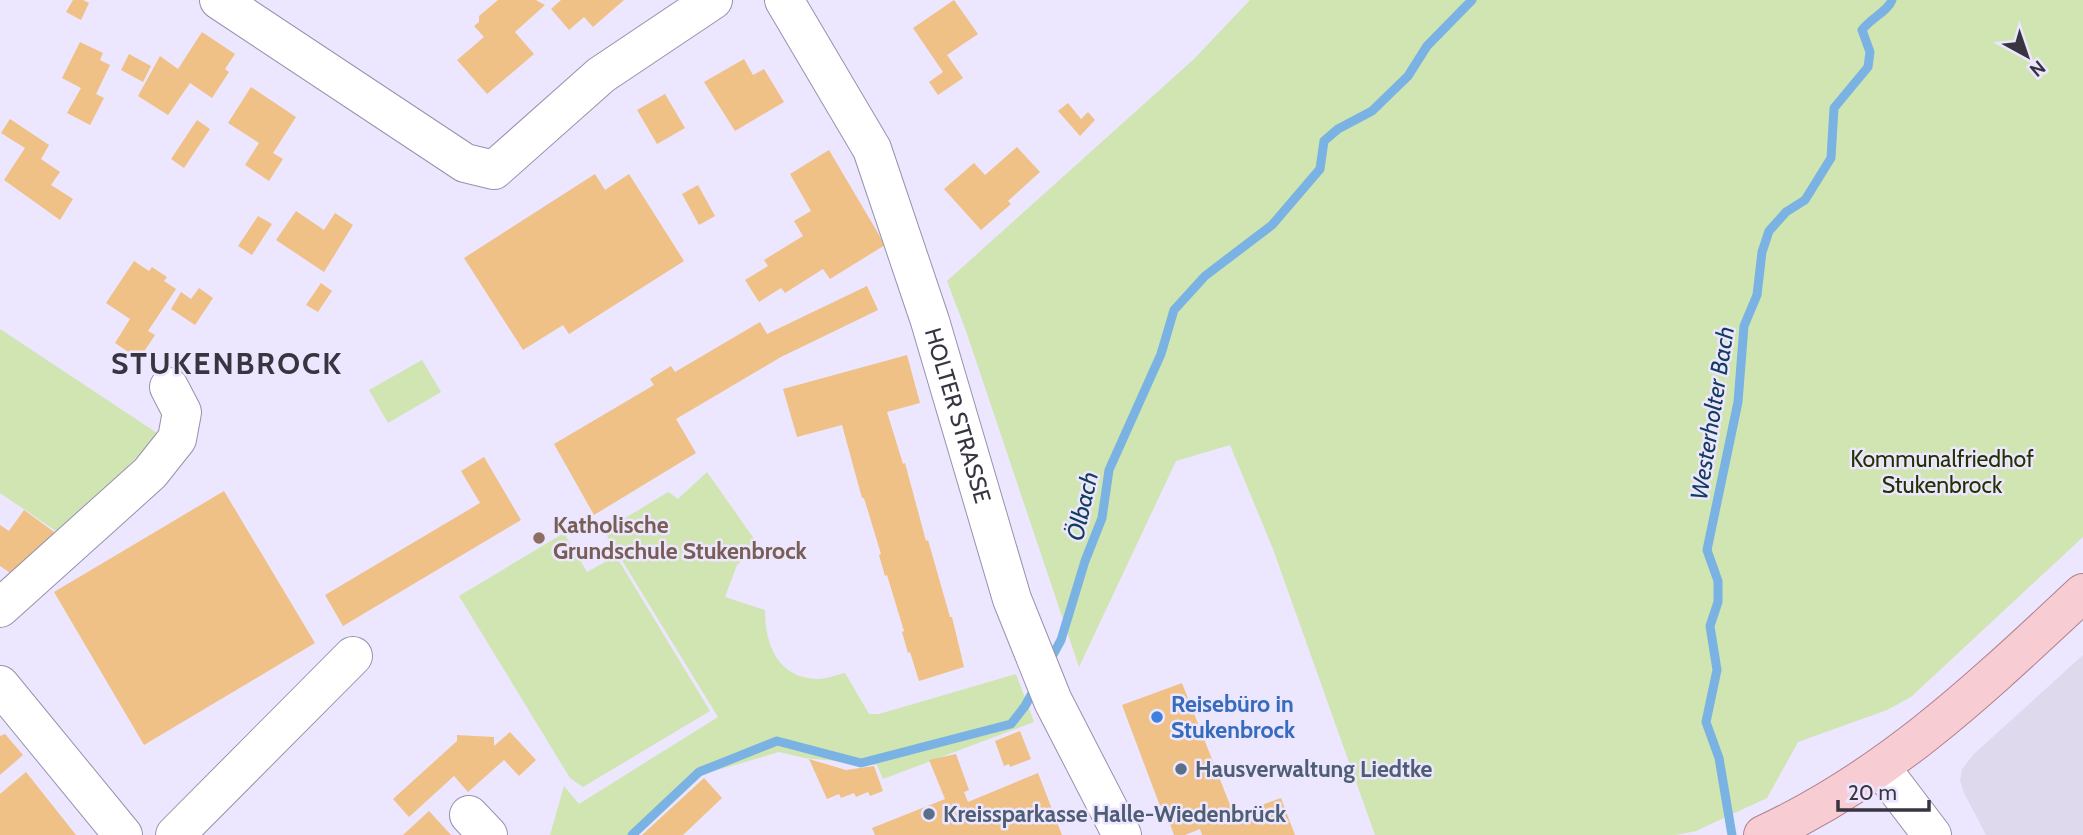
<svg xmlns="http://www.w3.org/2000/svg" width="2083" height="835" font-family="Cabin,sans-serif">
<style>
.commercial{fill:#dfd9ee}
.green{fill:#d0e5b1}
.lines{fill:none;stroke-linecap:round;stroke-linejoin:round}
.stream{stroke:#7ab3e3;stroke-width:9}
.building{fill:#efc187}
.minor-casing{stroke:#9891ad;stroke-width:40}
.major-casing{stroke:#b1818c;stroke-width:40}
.minor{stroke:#fff;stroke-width:38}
.major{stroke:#f7ccd3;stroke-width:38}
.education-dot{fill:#8d6e63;stroke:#ece6ff;stroke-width:2.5}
.shop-dot{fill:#3f7fe0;stroke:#ece6ff;stroke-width:2.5}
.service-dot{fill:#5c6f8a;stroke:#ece6ff;stroke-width:2.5}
.labels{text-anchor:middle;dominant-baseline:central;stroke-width:5;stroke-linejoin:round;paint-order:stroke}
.street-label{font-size:23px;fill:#383541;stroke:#ece6ff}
.park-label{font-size:23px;fill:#233201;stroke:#ece6ff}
.education-label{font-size:23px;font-weight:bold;fill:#785e54;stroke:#ece6ff;text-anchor:start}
.shop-label{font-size:23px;font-weight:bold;fill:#366cbe;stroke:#ece6ff;text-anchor:start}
.service-label{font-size:23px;font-weight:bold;fill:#4e5e75;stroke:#ece6ff;text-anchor:start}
.water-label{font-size:24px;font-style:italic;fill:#123d5d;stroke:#ece6ff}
.district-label{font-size:30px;font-weight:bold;letter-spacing:2px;fill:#383541;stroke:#ece6ff}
</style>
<rect width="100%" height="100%" fill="#ece6ff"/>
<!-- commercial -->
<polygon class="commercial" points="2083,655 2083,835 1986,835 1964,793 1960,781 1962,769 1974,754"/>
<!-- green -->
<g class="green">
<polygon points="1250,0 2083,0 2083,537 1911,697 1887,710 1798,742 1767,798 1696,831 1676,835 1375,835 1273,549 1230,445 1176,461 1079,667 966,331 947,281 1194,59"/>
<polygon points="0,329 160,435 59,533 0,493"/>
<polygon points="422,360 441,392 388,423 369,390"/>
<path d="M 707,472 L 759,546 L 737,565 L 725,597 L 765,610 C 765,644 777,678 818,679 C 826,679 836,675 845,673 L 869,714 L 879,714 L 1016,674 L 1034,722 L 883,779 L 877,765 L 805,758 L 779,752 L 704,774 L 638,835 L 550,835 L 564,786 L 579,804 L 718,717 L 604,531 L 668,492 L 678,499 Z"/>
<polygon points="564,533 587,572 616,556 710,711 583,787 570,778 459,596"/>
</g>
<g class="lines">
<!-- stream -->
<g class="stream">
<polyline points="1049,662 1061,640 1085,561 1102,518 1109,470 1161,354 1174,310 1205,276 1272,225 1320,169 1324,141 1338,129 1372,111 1408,76 1427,46 1472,0"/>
<polyline points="632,835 699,772 777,741 861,763 1011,724 1025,706 1036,686"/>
<path d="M 1732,835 L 1719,758 L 1706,722 L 1717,670 L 1710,626 L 1718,602 L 1718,581 L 1707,550 L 1738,402 L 1744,326 L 1757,295 L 1762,252 L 1769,231 L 1786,212 L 1805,200 L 1831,158 L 1834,108 L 1868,67 L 1870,52 L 1862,30 C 1871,18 1888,11 1892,0"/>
</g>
</g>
<!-- building -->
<g class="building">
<polygon points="73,0 83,0 89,3 81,20 66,12"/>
<polygon points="498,0 536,0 545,5 515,32 534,54 487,94 457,60 484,37 474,26 479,22 479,16"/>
<polygon points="561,0 624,0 593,27 584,17 569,30 551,9"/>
<polygon points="954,0 978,34 947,55 963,78 938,95 929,82 943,72 913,28"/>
<polygon points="202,32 235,54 225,69 229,72 212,98 190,83 168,115 138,96 160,56 178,69"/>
<polygon points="80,42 103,53 100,60 110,65 96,94 104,98 90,125 67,113 81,88 62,78"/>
<polygon points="129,54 151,66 143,82 121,70"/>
<polygon points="744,59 753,75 764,69 784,102 735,131 704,82"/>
<polygon points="251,87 296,117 273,153 283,159 269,181 245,165 259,143 228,123"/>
<polygon points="665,94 685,128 657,144 637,110"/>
<polygon points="1068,103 1081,119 1088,112 1095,120 1080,136 1058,111"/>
<polygon points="10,119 49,145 41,159 60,172 51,185 73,199 60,220 4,180 25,148 1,133"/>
<polygon points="197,120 210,129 184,168 171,159"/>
<polygon points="1017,147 1040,172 1008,201 1011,204 981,230 944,189 974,163 985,175"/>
<polygon points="829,150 885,245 830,279 823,269 785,293 781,288 759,302 745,280 768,266 764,260 803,236 794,221 811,211 790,174"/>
<polygon points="595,174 605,190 629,174 684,261 569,334 563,325 523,350 464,258"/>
<polygon points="698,185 715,216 699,225 682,194"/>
<polygon points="296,211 324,230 335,213 353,225 324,272 276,240"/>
<polygon points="258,216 272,224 252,255 238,246"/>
<polygon points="134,261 149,271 152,267 167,277 164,281 176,289 148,331 155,335 139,359 115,343 130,319 106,303"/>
<polygon points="321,283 332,291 318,312 306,305"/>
<polygon points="867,286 878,310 781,357 676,419 696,453 594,515 554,444 654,385 650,379 671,366 675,372 760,322 767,334"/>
<polygon points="199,288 213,298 195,325 171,309 181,292 191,299"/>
<polygon points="907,355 920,403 887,412 903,464 905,463 926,541 928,540 950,617 952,617 964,667 919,681 910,652 908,653 902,632 904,631 887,575 885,576 879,555 881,554 864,498 862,498 842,425 797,437 783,389"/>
<polygon points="484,457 521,520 343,626 325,595 480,503 461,471"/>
<polygon points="224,491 315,643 144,745 54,592"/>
<polygon points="24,510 61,537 16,577 0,566 0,525 9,531"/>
<polygon points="1182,683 1234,815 1281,798 1295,835 1202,835 1200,829 1185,835 1174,835 1163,805 1160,806 1122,705"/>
<polygon points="1020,731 1031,759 1010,767 1009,764 1004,766 995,741"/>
<polygon points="510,732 536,760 519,776 504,760 468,792 454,776 409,817 393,799 457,741 457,735 494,737 494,746"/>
<polygon points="5,734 23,755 0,775 0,736"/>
<polygon points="956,754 969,790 964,792 968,802 1038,773 1062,835 875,835 872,828 945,799 929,760"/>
<polygon points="809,759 846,770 874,766 883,791 870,796 868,792 856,797 854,793 841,798 839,794 827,799"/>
<polygon points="26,772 76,835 0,835 0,794"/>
<polygon points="704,778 722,798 683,835 642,835"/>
<polygon points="429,811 451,835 403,835"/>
</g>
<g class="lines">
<!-- minor casing -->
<g class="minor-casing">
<g id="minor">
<polyline points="219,0 465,163 494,170 601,75 713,0"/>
<path id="s1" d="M 784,0 L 872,149 L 930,321 L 1012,599 L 1053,701 L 1122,835"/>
<polyline points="0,608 150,473 177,439 182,412 169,387"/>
<polyline points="0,685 123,835"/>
<polyline points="1881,768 1932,835"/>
<polyline points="469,815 488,835"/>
<polyline points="175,835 353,656"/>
</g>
</g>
<!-- major casing -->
<g class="major-casing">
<path id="major" d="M 1763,835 C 1890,776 1982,687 2083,593"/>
</g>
<!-- minor -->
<use href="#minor" class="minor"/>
<!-- major -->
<use href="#major" class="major"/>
</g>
<!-- markers -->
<circle class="education-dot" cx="539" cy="538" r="7"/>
<circle class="shop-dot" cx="1157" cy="717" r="7"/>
<g class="service-dot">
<circle cx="1181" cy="769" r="7"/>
<circle cx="929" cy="814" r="7"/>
</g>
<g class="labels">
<!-- street labels -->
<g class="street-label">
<text stroke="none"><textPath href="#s1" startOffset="453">HOLTER STRASSE</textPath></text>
</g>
<!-- park labels -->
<g class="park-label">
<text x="1942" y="459">Kommunalfriedhof<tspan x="1942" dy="26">Stukenbrock</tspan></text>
</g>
<!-- education labels -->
<g class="education-label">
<text x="553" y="525">Katholische<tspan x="553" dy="26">Grundschule Stukenbrock</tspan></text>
</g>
<!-- shop labels -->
<g class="shop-label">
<text x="1171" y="704">Reisebüro in<tspan x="1171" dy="26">Stukenbrock</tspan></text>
</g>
<!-- service labels -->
<g class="service-label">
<text x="1195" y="769">Hausverwaltung Liedtke</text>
<text x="943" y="814">Kreissparkasse Halle-Wiedenbrück</text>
</g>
<!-- water labels -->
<g class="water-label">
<text transform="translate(1712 413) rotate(-81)">Westerholter Bach</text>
<text transform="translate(1082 506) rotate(-77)">Ölbach</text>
</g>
<!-- district labels -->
<g class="district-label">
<text x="227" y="363">STUKENBROCK</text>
</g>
</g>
<!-- north arrow -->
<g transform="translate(2027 56) rotate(140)" stroke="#ece6ff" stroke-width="5" paint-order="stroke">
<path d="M0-5L12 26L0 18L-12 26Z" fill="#383541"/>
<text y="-10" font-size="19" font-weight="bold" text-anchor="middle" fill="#383541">N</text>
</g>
<!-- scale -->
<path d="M1838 800v10h91v-10" fill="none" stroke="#383541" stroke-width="3.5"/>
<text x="1848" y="800" font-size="21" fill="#383541" stroke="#ece6ff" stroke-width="5" paint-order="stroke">20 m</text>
</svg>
